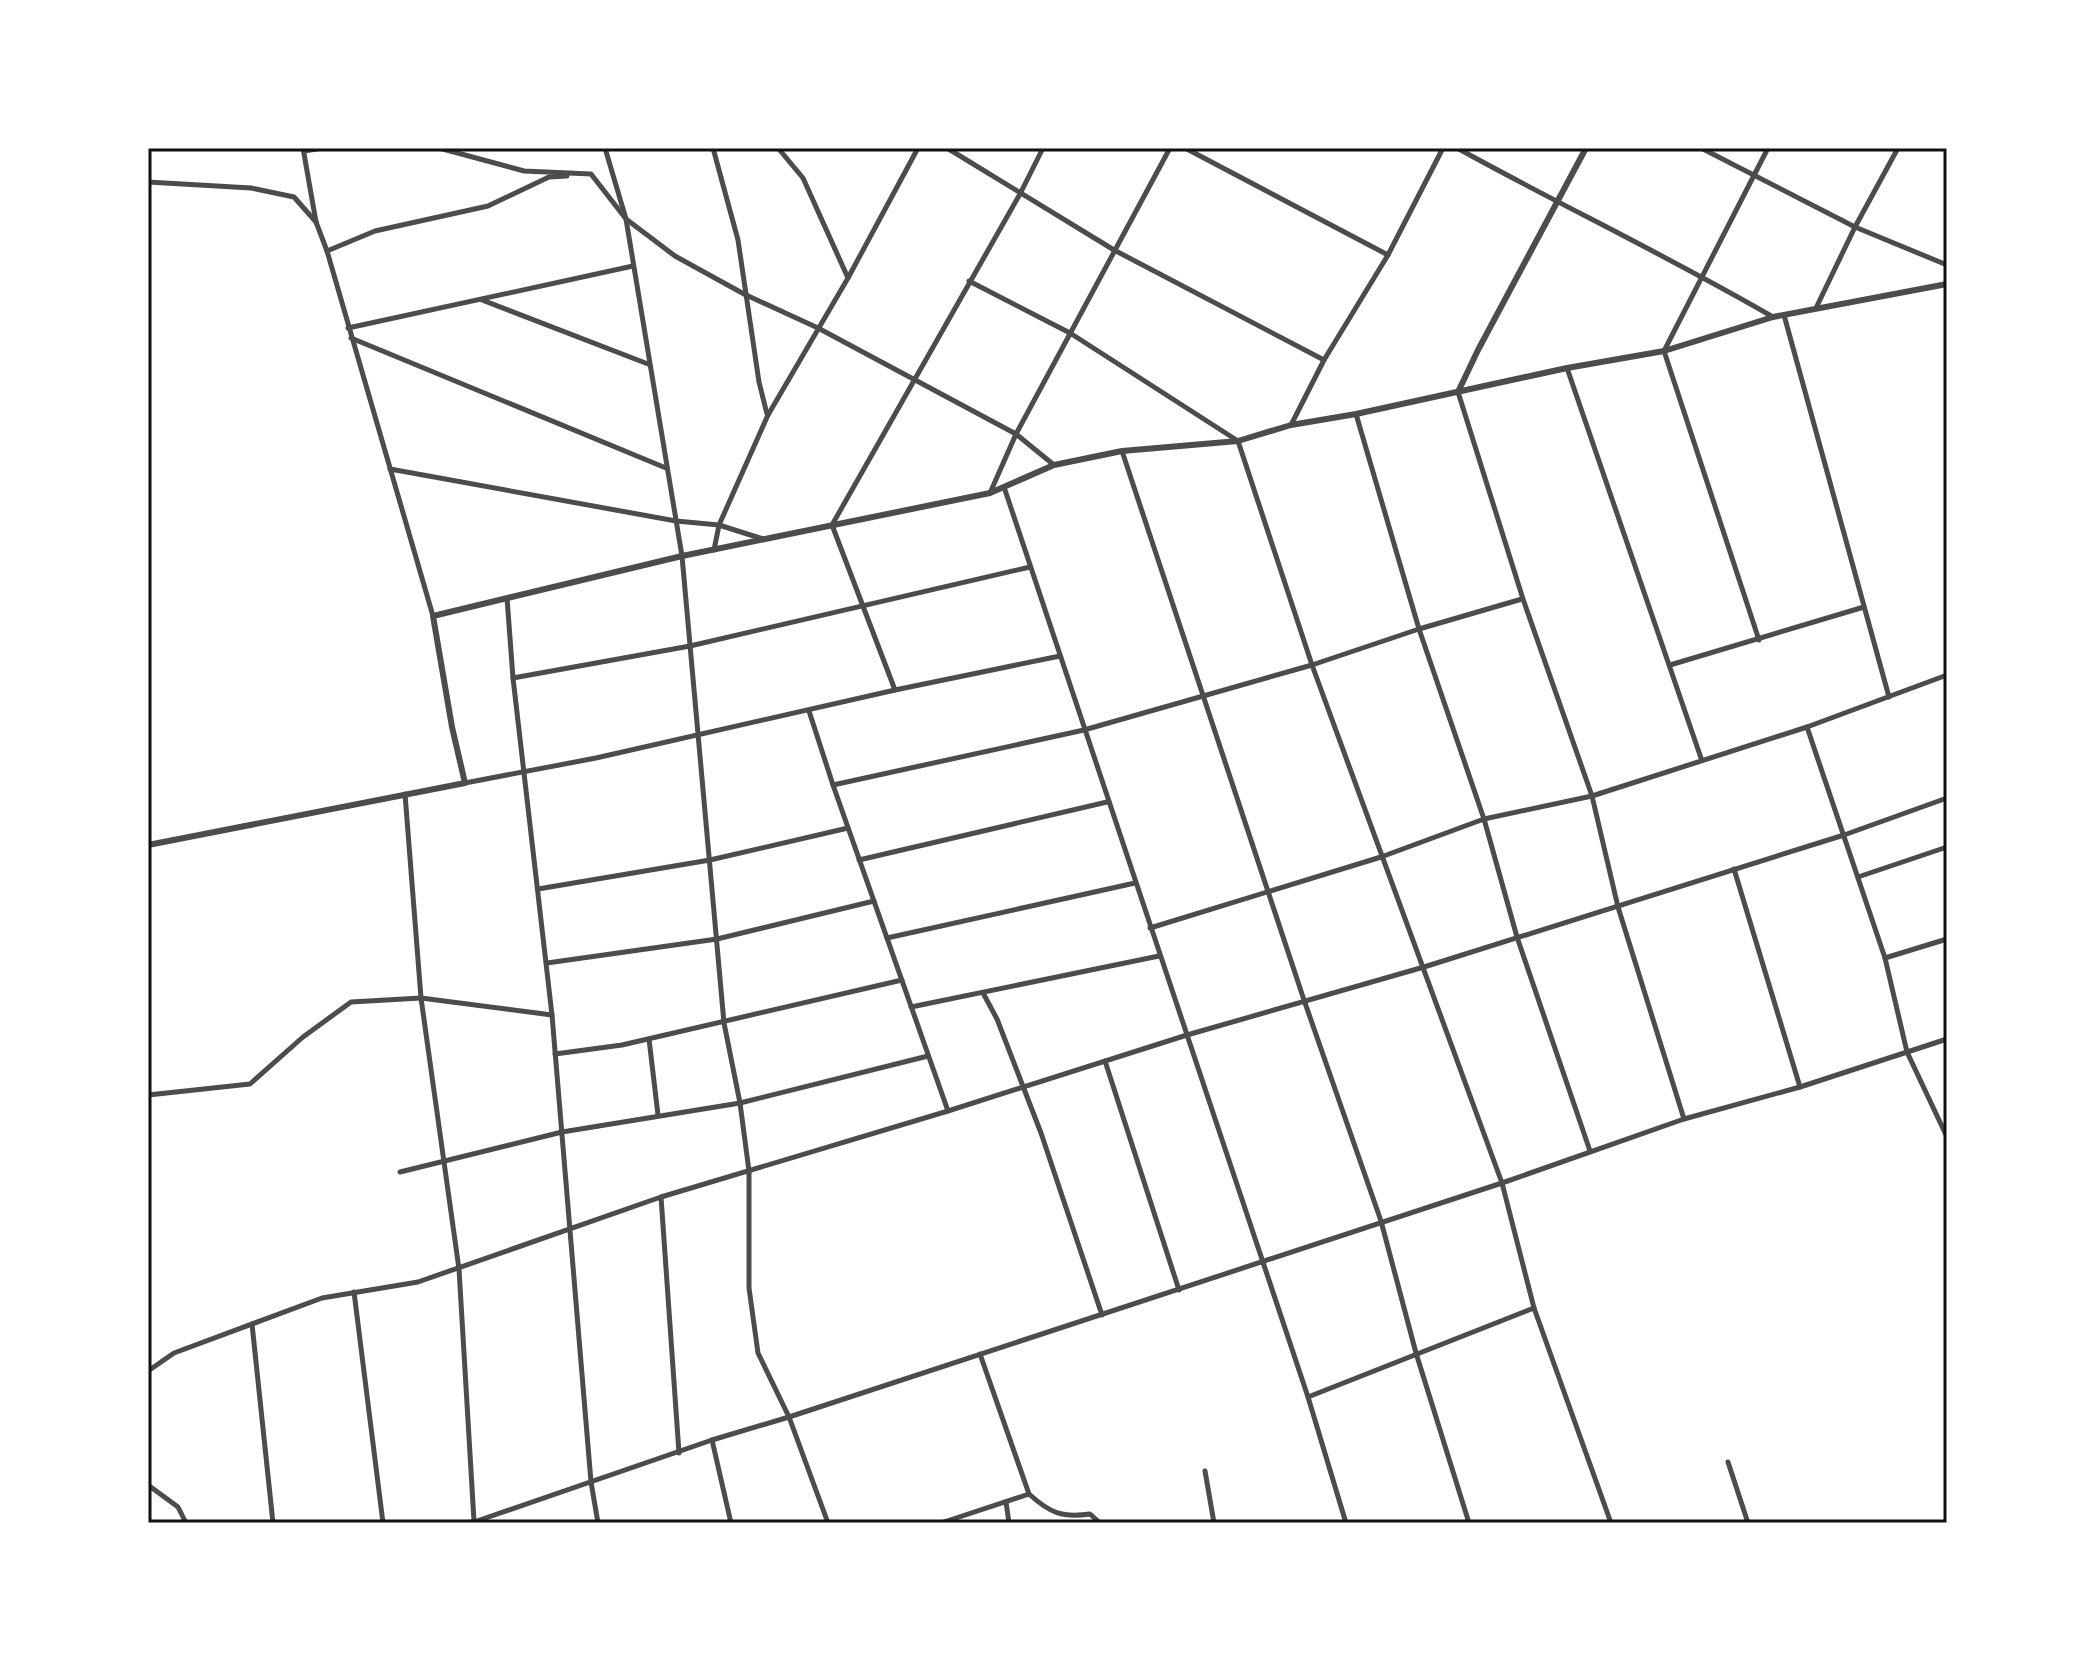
<svg xmlns="http://www.w3.org/2000/svg" width="2095" height="1671" font-family="Lato,sans-serif">
<style>
.lines{fill:none;stroke-linecap:round;stroke-linejoin:round}
.minor{stroke:#4c4c4c;stroke-width:5}
.tertiary{stroke:#4c4c4c;stroke-width:6}
.neatline{fill:none;stroke:#111;stroke-width:3}
</style>
<rect width="100%" height="100%" fill="#fff"/>
<g class="lines">
<!-- minor -->
<g class="minor">
<polyline points="303,148 316,222 327,251 433,616"/>
<polyline points="439,148 524,171 591,174 626,219 675,256 744,294 818,328 1016,434 1170,148"/>
<polyline points="605,148 626,219 682,556 724,1023 740,1103 749,1171 749,1288 758,1353 789,1417 828,1523"/>
<polyline points="713,148 738,240 759,382 767,414"/>
<polyline points="778,148 803,178 848,278"/>
<polyline points="947,148 1114,250 1324,360"/>
<polyline points="1185,148 1388,255"/>
<path d="M 1457,148 C 1562,206 1670,257 1773,317"/>
<polyline points="1701,148 1855,227 1947,265"/>
<polyline points="304,151 323,148"/>
<polyline points="148,182 251,188 294,197 316,222"/>
<polyline points="327,251 375,231 488,206 549,177 567,176"/>
<polyline points="969,281 1070,333 1238,441 1312,665 1502,1183 1534,1308 1611,1523"/>
<polyline points="482,300 648,364"/>
<polyline points="1816,308 1855,227 1898,148"/>
<polyline points="1784,315 1889,697"/>
<polyline points="348,328 633,266"/>
<polyline points="351,338 666,468"/>
<polyline points="1567,368 1701,758"/>
<polyline points="1458,392 1523,599 1592,796 1618,907 1684,1119"/>
<polyline points="1356,414 1419,629 1484,819 1517,937 1590,1151"/>
<polyline points="1291,425 1324,360 1388,255 1443,148"/>
<polyline points="1122,451 1304,1000 1381,1221 1416,1353 1469,1523"/>
<polyline points="390,469 676,521 719,525 763,539"/>
<polyline points="1004,487 1308,1397 1346,1523"/>
<polyline points="990,493 1016,434 1054,465"/>
<polyline points="714,550 719,525 768,415 848,278 918,148"/>
<polyline points="507,598 513,678 552,1015 591,1482 598,1523"/>
<polyline points="1759,640 1664,351 1768,148"/>
<polyline points="1670,665 1864,607"/>
<polyline points="513,678 690,646 1030,567"/>
<polyline points="895,690 832,525 1020,194 1043,148"/>
<polyline points="809,711 833,785 948,1111"/>
<polyline points="1807,727 1885,958 1907,1052 1947,1137"/>
<polyline points="465,783 596,758 895,690 1060,656"/>
<polyline points="833,785 1084,730 1312,665 1419,629 1522,599"/>
<polyline points="405,794 421,998 459,1269 474,1521"/>
<polyline points="859,860 1107,802"/>
<polyline points="1734,869 1800,1087"/>
<polyline points="1858,877 1947,847"/>
<polyline points="538,889 710,860 848,828"/>
<polyline points="1150,928 1381,857 1484,819 1592,796 1807,727 1947,675"/>
<polyline points="887,938 1135,883"/>
<polyline points="1885,958 1947,939"/>
<polyline points="547,963 717,939 874,901"/>
<polyline points="983,993 997,1019 1041,1133 1102,1315"/>
<polyline points="911,1007 1159,956"/>
<polyline points="649,1039 658,1115"/>
<polyline points="555,1054 622,1045 902,980"/>
<polyline points="1105,1061 1179,1290"/>
<polyline points="148,1095 250,1084 303,1037 351,1002 421,998 552,1015"/>
<polyline points="400,1172 562,1132 740,1103 928,1056"/>
<polyline points="661,1197 679,1453"/>
<polyline points="354,1292 383,1523"/>
<polyline points="252,1324 273,1523"/>
<polyline points="148,1371 174,1353 322,1298 418,1282 661,1197 948,1111 1187,1035 1424,967 1844,835 1947,798"/>
<polyline points="1308,1397 1534,1308"/>
<polyline points="712,1440 731,1523"/>
<polyline points="1728,1462 1748,1523"/>
<polyline points="1205,1471 1214,1523"/>
<polyline points="148,1485 178,1507 186,1523"/>
<path d="M 1029,1494 C 1050,1513 1062,1518 1090,1514 L 1100,1523"/>
<polyline points="1006,1502 1009,1523"/>
<polyline points="462,1523 474,1522 712,1440 789,1417 1502,1183 1684,1119 1800,1087 1947,1039"/>
<polyline points="941,1523 1029,1494 980,1354"/>
</g>
<!-- tertiary -->
<g class="tertiary">
<polyline points="1458,392 1478,350 1586,148"/>
<polyline points="148,845 465,783 452,727 433,616 682,556 990,493 1054,465 1122,451 1238,441 1291,425 1356,414 1567,368 1664,351 1773,317 1947,284"/>
</g>
</g>
<!-- border -->
<rect width="2095" height="1671" fill="none" stroke="#ffffff" stroke-width="300"/>
<rect x="150" y="150" width="1795" height="1371" class="neatline"/>
</svg>
